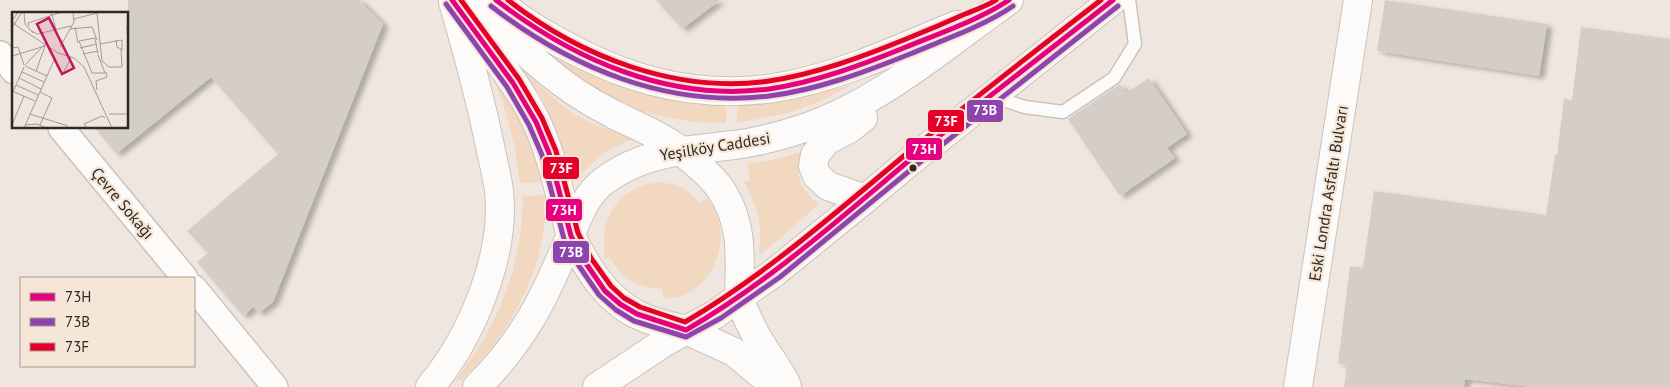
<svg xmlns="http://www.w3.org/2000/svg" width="1670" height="387" font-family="'PT Sans',sans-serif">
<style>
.grass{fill:#f2d8c1}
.building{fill:#d5cec8;filter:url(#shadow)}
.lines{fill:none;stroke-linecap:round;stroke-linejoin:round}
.service-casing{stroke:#cac3bc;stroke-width:15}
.minor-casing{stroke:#cac3bc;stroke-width:28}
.tertiary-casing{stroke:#cac3bc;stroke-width:30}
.secondary-casing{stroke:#cac3bc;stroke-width:30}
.trunk-casing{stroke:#cac3bc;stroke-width:30}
.service{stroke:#fdfbfa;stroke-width:12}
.minor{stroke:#fdfbfa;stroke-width:25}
.tertiary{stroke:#fdfbfa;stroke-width:28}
.secondary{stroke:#fdfbfa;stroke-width:28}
.trunk{stroke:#fdfbfa;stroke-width:28}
.bus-1-casing{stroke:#f6e6d8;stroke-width:9}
.bus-2-casing{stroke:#f6e6d8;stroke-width:9}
.bus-3-casing{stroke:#f6e6d8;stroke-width:9}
.bus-1{stroke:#e5007d;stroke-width:5}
.bus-2{stroke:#8e44ad;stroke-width:5}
.bus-3{stroke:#e4002b;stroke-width:5}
.bus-dot{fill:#2f2924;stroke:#f6e6d8;stroke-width:2}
.labels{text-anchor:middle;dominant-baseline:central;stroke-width:4.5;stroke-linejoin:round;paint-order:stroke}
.street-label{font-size:16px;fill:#2f2924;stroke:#f6e6d8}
.inset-road{fill:none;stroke:#a29b94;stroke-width:1}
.view{fill:#c2185b;fill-opacity:0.15;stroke:#c2185b;stroke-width:2.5}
.inset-edge{fill:none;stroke:#2f2924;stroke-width:2.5}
.line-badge{stroke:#f6e6d8;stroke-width:2}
.badge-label{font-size:14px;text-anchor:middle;font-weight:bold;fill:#fff}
</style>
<defs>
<filter id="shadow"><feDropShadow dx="5.5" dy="3" stdDeviation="2.5" flood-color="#0004"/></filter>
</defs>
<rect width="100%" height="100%" fill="#efe7df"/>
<!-- grass -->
<g class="grass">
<polygon points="541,50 579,69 613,84 650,95 698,105 726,105 726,123 692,122 644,112 607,99 572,78"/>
<path d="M 508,55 C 527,74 547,94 569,110 C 588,123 612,131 634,138 C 613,147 597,156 583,173 L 568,173 L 559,137 L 541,96 Z"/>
<polygon points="494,76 524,116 545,182 520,183 514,145 503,103 493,78"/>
<polygon points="850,86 825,99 789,113 736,123 738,104"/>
<path d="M 801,152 C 795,177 799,188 819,204 L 761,255 L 759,252 C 763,221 758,210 744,182 L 750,180 L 747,164 L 773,160 Z"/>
<path d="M 661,182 C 680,186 687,187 699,203 L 707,198 C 713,207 718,216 720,226 C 724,252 711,283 686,294 C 678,297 671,298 663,299 L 662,289 C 634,286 625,281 609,257 L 604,259 C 604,252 604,244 604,236 C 607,204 630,185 661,182 Z"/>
<path d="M 547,195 C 546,207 545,220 543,233 C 538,272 518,312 494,344 C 484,357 472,369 461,381 L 455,381 L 484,340 L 500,307 L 513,271 L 521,230 L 523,196 Z"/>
</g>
<!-- building -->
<g class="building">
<polygon points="128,0 359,0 383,24 273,302 259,313 253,307 243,316 197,262 208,253 187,231 278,154 211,77 116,154 95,128 128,128"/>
<polygon points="656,0 720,0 682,29"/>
<polygon points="1385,0 1547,24 1539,76 1377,51"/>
<polygon points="1581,27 1670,39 1670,387 1524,387 1524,386 1465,379 1464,387 1344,387 1347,365 1338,363 1350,266 1363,268 1374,191 1546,215 1555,154 1557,155 1564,99 1572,100"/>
<polygon points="1149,78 1187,134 1167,148 1175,158 1120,196 1068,119 1120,84 1126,93"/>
</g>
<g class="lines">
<!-- service casing -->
<g class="service-casing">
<polyline id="service" points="991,96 1025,107 1063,112 1114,78 1135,44 1129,0"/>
</g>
<!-- minor casing -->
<g class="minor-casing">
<g id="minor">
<polyline points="0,54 14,71"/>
<polyline points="61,128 185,278"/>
<polyline points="194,288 275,387"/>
</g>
</g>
<!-- tertiary casing -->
<g class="tertiary-casing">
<polyline id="tertiary" points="1298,387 1358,0"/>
</g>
<!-- secondary casing -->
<g class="secondary-casing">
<g id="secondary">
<path d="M 481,0 C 512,46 564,90 613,114 C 636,126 659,134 680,150"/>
<path d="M 454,3 C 482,41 517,81 537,123 C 553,158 560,198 571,236"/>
<path d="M 739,299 C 746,314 752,331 762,345 C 770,359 780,370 787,386"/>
<polyline points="686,330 734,352 770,382 781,387"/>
</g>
</g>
<!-- trunk casing -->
<g class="trunk-casing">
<g id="trunk">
<path d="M 496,0 C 509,10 522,21 536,29 C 566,47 599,64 632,75 C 681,92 739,96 790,85 C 848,73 903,47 957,25"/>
<polyline points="863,118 849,129 826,141 815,155 813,166 817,176 828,186 865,199"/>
<path d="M 680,150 C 694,162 709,173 719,187 C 744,222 740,258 739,299"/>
<path d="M 571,236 C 587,267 605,299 638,315 C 653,322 670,326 686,330"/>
<path d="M 430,387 C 471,338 506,256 499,191 C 497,176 493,161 490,146 C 480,97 467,50 453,2"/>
<path d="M 477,387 C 501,363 522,336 538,306 C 550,284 560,260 570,237 C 579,215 585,195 605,180 C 647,150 686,151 734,145 C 763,141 792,133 818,123 C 887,96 949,43 1009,0"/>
<polyline points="597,387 663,343 714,315 775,272 865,199 914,158 1113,0"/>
</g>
</g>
<!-- service -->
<use href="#service" class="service"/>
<!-- minor -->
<use href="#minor" class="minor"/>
<!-- tertiary -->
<use href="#tertiary" class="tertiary"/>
<!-- secondary -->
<use href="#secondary" class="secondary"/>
<!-- trunk -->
<use href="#trunk" class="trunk"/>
<!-- bus-1 casing -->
<g class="bus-1-casing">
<g id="bus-1">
<path d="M 452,0 L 513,83 L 536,122 L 549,153 L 571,236 L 585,262 L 605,291 L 620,304 L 637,314 L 686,330 C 769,282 838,220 911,159 C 977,105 1046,53 1113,0"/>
<path d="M 496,0 C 574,60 669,102 769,89 C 816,82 862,65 906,47 C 938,34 981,19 1009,0"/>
</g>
</g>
<!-- bus-2 casing -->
<g class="bus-2-casing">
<g id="bus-2">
<polyline points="446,4 507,87 529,125 542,155 564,239 579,266 599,295 616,310 634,321 686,337 721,318 780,277 919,163 1118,6"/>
<path d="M 491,6 C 571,68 667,108 769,96 C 817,90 865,72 910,54 C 943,40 984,26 1013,6"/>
</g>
</g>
<!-- bus-3 casing -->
<g class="bus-3-casing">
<g id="bus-3">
<path d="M 461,0 L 519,79 L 542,118 L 556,151 L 578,233 L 591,258 L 611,286 L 624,298 L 640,307 L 685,322 C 765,275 834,214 905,155 C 969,102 1035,51 1101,0"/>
<path d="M 508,0 C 581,57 676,94 769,81 C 816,74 862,57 906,39 C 926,31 945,23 965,14 C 975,10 987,6 996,0"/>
</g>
</g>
<!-- bus-1 -->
<use href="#bus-1" class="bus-1"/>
<!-- bus-2 -->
<use href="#bus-2" class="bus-2"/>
<!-- bus-3 -->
<use href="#bus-3" class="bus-3"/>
</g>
<!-- markers -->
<circle class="bus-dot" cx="913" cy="168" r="4.5"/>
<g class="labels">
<!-- street labels -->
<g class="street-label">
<text transform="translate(715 146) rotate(-9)">Yeşilköy Caddesi</text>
<text transform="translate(1328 193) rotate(-81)">Eski Londra Asfaltı Bulvarı</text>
<text transform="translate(123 203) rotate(50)">Çevre Sokağı</text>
</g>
</g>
<!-- overview -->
<g transform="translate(12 12)">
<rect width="116" height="116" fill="#efe7df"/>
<path class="inset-road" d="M 6,0 L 0,9 L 5,14 L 46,41 L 62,46 L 72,55 L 100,116M 12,0 L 13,12 L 21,21M 39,0 L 44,17M 62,7 L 85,1 L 90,49 L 97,55 L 110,55 L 109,37 L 105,35 L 104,28M 17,14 L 16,11 L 50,0M 115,14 L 117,54M 63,15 L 66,31M 0,16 L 10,0M 58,17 L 80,15 L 85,28M 20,19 L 25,22 L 59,14M 88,32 L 110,28 L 110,39M 48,35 L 62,10 L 61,0M 0,36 L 6,35 L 12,53M 68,36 L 85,32M 71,42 L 86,39M 86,42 L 83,26 L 67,29 L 80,61 L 93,61 L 86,43M 0,44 L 33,34 L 24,59M 13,53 L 34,31M 13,54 L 35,64M 10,60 L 32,70M 50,63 L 59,46M 7,66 L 29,77M 4,73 L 26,83M 85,78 L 84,69 L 95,65 L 94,60M 0,79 L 23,89M 0,82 L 12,55M 18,102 L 56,114M 97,102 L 117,102M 0,113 L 12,84M 13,113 L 25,112 L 35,116M 28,113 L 40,86 L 28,80M 12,116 L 43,46M 75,116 L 72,112 L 90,104 L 93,106"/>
<path class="view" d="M 37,6 L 62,56 L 50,62 L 25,12 Z"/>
<rect width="116" height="116" class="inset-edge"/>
</g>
<g class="line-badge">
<rect x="966" y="99" width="38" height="24" rx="5" fill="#8e44ad"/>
<rect x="927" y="109" width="38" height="24" rx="5" fill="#e4002b"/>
<rect x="905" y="137" width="38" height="24" rx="5" fill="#e5007d"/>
<rect x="542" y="156" width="38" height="24" rx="5" fill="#e4002b"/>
<rect x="545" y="198" width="38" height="24" rx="5" fill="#e5007d"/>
<rect x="552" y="240" width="38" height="24" rx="5" fill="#8e44ad"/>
</g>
<g class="badge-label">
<text x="985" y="115">73B</text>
<text x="946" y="126">73F</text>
<text x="924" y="154">73H</text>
<text x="561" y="173">73F</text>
<text x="564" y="215">73H</text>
<text x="571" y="257">73B</text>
</g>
<!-- legend -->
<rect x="20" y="277" width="175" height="90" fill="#f6e6d8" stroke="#a69a90"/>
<rect x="30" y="293" width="25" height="8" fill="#e5007d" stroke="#a69a90"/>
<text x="65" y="302" font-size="15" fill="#2f2924">73H</text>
<rect x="30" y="318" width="25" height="8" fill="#8e44ad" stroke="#a69a90"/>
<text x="65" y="327" font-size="15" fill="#2f2924">73B</text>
<rect x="30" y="343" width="25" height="8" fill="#e4002b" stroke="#a69a90"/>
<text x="65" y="352" font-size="15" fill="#2f2924">73F</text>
</svg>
